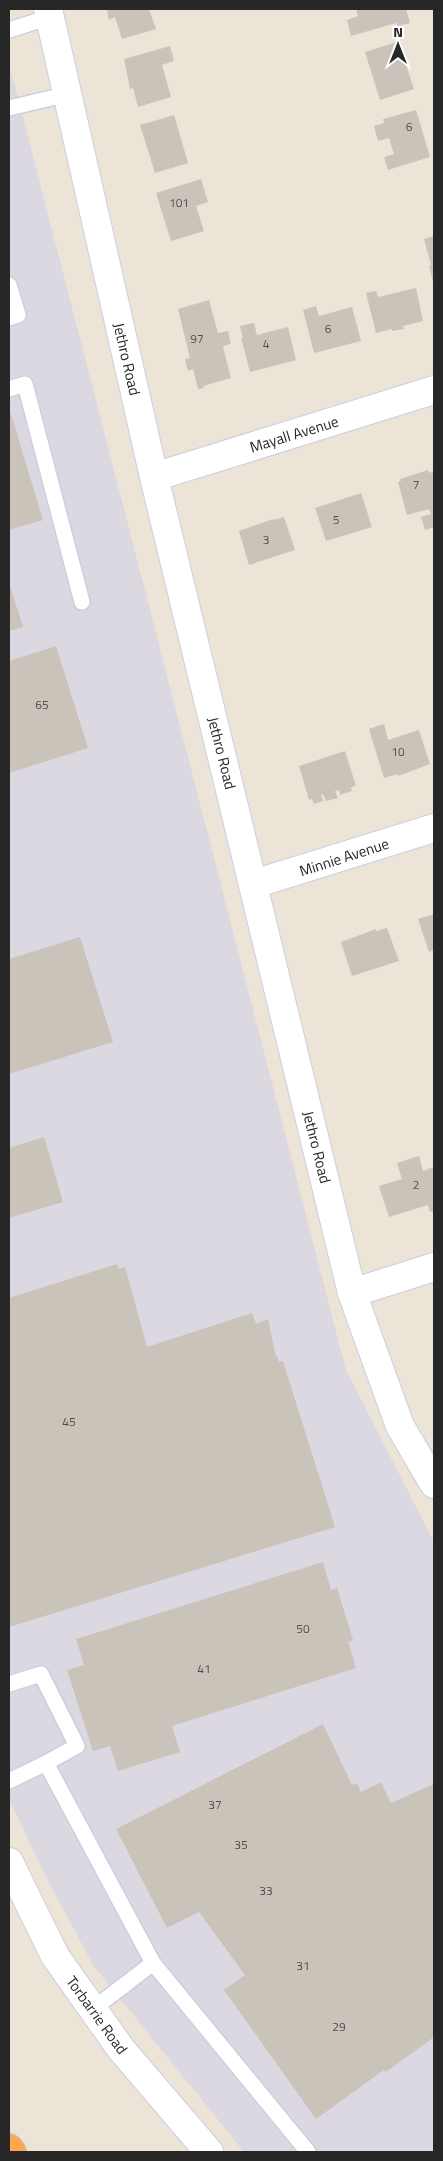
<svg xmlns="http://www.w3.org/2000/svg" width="443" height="2161" font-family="'Titillium Web',sans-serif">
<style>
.industrial{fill:#dcd8e2}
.building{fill:#c9c3ba}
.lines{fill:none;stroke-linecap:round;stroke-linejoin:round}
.lane-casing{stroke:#cccee2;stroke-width:18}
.street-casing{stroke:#cccee2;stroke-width:30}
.highway-casing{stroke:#c7c7c7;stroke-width:30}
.lane{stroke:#fff;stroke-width:15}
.street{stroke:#fff;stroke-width:28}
.highway{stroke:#ffa74e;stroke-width:28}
.labels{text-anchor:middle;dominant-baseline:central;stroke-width:4;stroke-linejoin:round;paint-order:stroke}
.number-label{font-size:12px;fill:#504e4c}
.street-label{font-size:15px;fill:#272727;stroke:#fff}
</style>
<rect width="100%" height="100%" fill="#ebe4d7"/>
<!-- industrial -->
<polygon class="industrial" points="9,63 346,1370 434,1542 434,2152 244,2152 93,1965 46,1877 9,1799"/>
<!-- building -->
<g class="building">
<polygon points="113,9 149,9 156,29 122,39 115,17 109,20 107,10"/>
<polygon points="356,9 406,9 410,23 398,26 396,23 351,36 347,20 358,16"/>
<polygon points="400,41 406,58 404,59 414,89 380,100 365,52"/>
<polygon points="170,46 174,61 162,65 171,97 138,107 133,88 130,89 124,59"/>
<polygon points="416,110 430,157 388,170 384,157 394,154 389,138 378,141 374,126 384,123 383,119"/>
<polygon points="174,115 188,163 155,173 140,125"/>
<polygon points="201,179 208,202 196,206 204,231 171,241 156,193"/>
<polygon points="434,236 434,285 429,266 431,265 424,239"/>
<polygon points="416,288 423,321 403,326 404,329 392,331 392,329 376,333 366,293 376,291 378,297"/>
<polygon points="209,300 218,333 228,331 231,344 223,346 231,378 203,386 204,388 198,389 193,369 188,371 185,359 190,358 178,309"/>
<polygon points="316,306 319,316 352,307 361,341 314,353 303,310"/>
<polygon points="254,323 257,335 288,327 296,360 250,372 241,338 243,338 240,326"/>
<polygon points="11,414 43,520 9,530 9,415"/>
<polygon points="428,470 429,473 434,471 434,527 425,530 421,517 431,514 429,509 407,515 398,482 401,481 400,479"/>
<polygon points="361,493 372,527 326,541 315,508"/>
<polygon points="284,517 295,550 249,565 239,531 273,519 273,520"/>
<polygon points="9,583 23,627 9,631"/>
<polygon points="56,646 88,748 9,773 9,661"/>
<polygon points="384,724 388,740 419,730 430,764 398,776 397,774 384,778 369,729"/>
<polygon points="345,751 356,786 351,787 352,791 340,795 339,790 335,791 338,798 326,801 323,794 321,795 323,801 314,804 312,799 309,800 299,766"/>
<polygon points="434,914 434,950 429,952 418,919"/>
<polygon points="387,928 399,961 352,976 341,942 376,929 376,931"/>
<polygon points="80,937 113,1042 9,1074 9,959"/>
<polygon points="44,1137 63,1202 9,1218 9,1148"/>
<polygon points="419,1156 423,1171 434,1167 434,1211 430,1212 428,1205 389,1217 379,1186 402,1179 397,1163"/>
<polygon points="117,1264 119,1269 125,1267 147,1347 252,1313 256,1324 268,1319 276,1357 277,1356 279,1362 283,1361 335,1527 9,1627 9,1298"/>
<polygon points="323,1562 331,1590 337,1588 353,1640 348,1642 356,1668 172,1726 180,1752 118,1771 110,1746 93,1751 67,1670 84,1665 76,1639"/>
<polygon points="323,1724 352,1785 357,1783 361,1792 381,1782 391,1803 434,1784 434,2037 386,2072 384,2070 316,2119 224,1990 245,1975 199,1912 167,1928 116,1829"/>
</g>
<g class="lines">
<!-- lane casing -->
<g class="lane-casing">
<g id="lane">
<polyline points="9,30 50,17"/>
<polyline points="9,108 68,94"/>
<polyline points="9,285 18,315 9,318"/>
<polyline points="9,389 25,384 82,602"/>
<polyline points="9,1684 41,1674 77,1746 46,1763"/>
<polyline points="9,1781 46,1763 153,1963 308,2152"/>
<polyline points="93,2009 153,1963"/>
</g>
</g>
<!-- street casing -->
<g class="street-casing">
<g id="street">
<polyline points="48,9 154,477 352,1293 400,1426 434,1484"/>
<polyline points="154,477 434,390"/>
<polyline points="254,884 434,828"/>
<polyline points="352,1293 434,1267"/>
<polyline points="9,1862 55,1956 121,2049 209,2152"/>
</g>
</g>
<!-- highway casing -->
<g class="highway-casing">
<polyline id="highway" points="9,2148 12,2152"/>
</g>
<!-- lane -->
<use href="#lane" class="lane"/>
<!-- street -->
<use href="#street" class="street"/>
<!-- highway -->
<use href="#highway" class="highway"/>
</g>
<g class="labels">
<!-- number labels -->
<g class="number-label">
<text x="409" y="126">6</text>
<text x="179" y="202">101</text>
<text x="328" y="328">6</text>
<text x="197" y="338">97</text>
<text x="266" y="343">4</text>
<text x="416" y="484">7</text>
<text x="336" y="519">5</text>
<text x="266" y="539">3</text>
<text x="42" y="704">65</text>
<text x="398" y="751">10</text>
<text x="416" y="1184">2</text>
<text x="69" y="1421">45</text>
<text x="303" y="1628">50</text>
<text x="204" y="1668">41</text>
<text x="215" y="1804">37</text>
<text x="241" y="1844">35</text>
<text x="266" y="1890">33</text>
<text x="303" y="1965">31</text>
<text x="339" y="2026">29</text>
</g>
<!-- street labels -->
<g class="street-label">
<text transform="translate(127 359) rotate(77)">Jethro Road</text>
<text transform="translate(294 434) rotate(-17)">Mayall Avenue</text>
<text transform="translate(222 753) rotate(76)">Jethro Road</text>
<text transform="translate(344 857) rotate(-18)">Minnie Avenue</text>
<text transform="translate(317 1147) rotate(76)">Jethro Road</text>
<text transform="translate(97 2015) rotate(54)">Torbarrie Road</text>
</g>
</g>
<!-- border -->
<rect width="443" height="2161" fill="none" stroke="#272727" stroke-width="20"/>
<!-- north arrow -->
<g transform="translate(398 45)" stroke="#ffffff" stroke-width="4" paint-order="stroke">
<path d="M0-4L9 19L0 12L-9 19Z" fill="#272727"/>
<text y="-8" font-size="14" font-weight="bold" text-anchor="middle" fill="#272727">N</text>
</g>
</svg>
